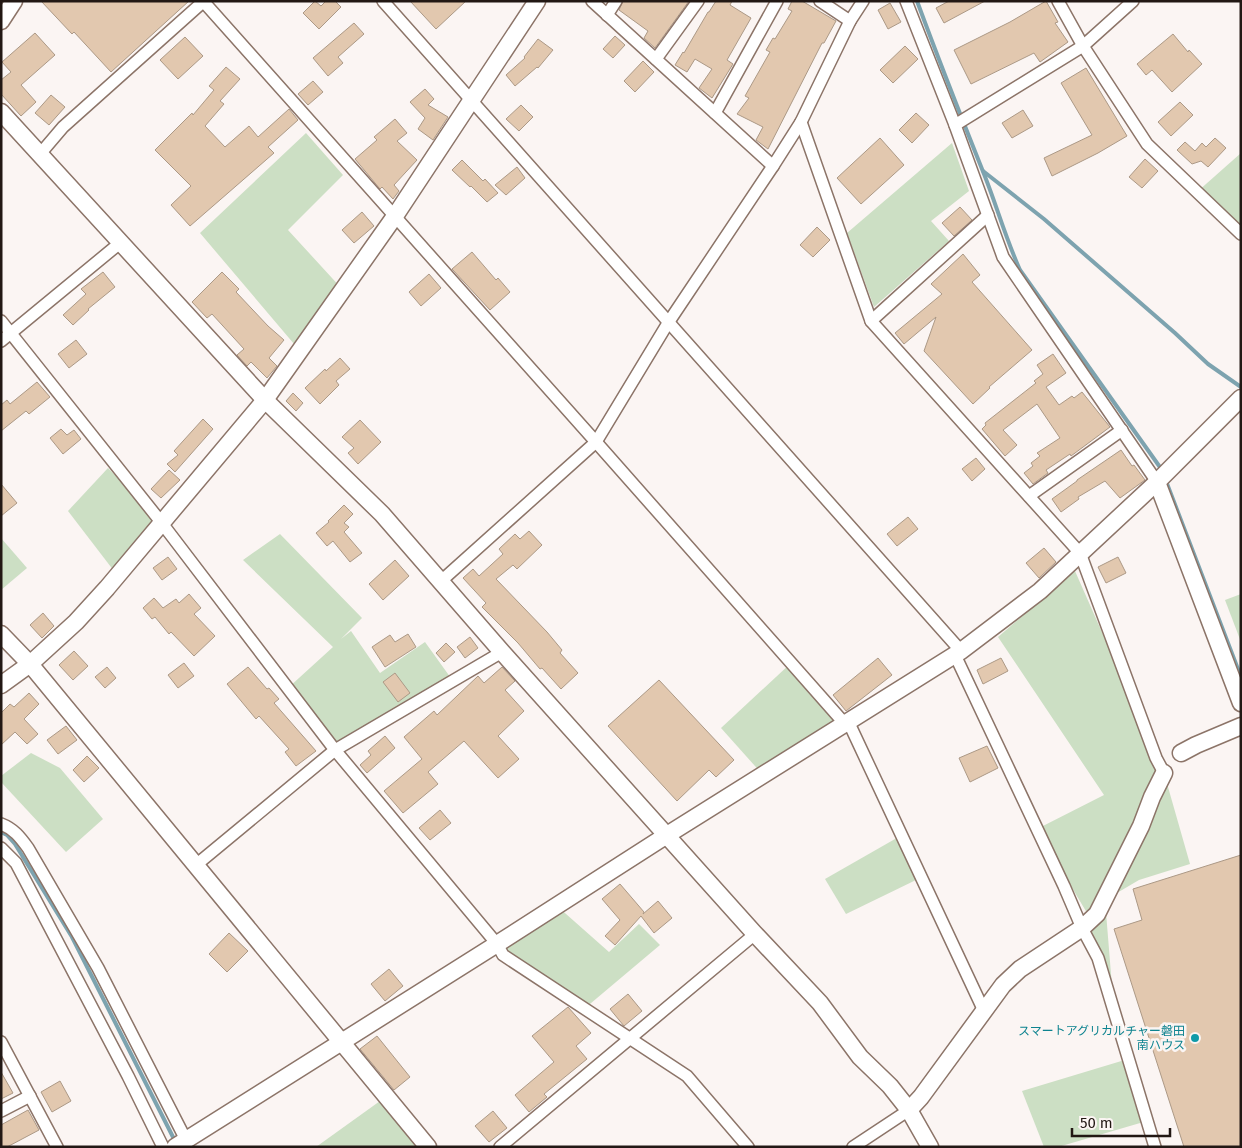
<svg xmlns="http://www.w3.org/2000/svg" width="1242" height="1148" font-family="'Fira Sans','Noto Sans JP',sans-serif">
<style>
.green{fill:#ccdfc4}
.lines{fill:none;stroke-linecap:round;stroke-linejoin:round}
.stream{stroke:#7da3af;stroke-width:4}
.building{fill:#e2c8af;stroke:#ac9986}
.street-casing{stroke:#8c7468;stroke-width:14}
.secondary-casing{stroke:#8c7468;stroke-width:19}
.street{stroke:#fff;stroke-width:11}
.secondary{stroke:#fff;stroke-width:16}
.culture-dot{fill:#0f9aa8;stroke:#fbf5f3;stroke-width:2}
.labels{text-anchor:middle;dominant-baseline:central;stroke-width:5;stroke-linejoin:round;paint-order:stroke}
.culture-label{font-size:12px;fill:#0d838f;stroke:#fbf5f3;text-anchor:end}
</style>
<rect width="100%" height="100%" fill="#fbf5f3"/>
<!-- green -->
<g class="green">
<polygon points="306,133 343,175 288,230 343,290 300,351 200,233"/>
<polygon points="952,143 969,191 931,221 949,241 874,307 847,233"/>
<polygon points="1241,153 1241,234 1197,192"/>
<polygon points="108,468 161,522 114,571 68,511"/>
<polygon points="280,534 362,618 341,639 351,631 380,673 425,642 453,681 335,750 288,688 333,647 243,560"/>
<polygon points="1,538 27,568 1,590"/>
<polygon points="1075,571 1164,773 1190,864 1139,880 1105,900 1114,1011 1082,928 1090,918 1037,829 1104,795 998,637"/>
<polygon points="1241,594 1241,642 1225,600"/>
<polygon points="791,663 845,724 763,775 721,728"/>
<polygon points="31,753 60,768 103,819 66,852 1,782 1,776"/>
<polygon points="902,835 916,880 846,914 825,879"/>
<polygon points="557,906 609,952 639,924 660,945 584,1009 498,946"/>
<polygon points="1128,1059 1147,1121 1058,1147 1044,1147 1022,1091"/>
<polygon points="387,1096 427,1147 316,1147"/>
</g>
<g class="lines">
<!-- stream -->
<g class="stream">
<path d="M 917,1 C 938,58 960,114 982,169 C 996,203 1005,237 1020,270 L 1162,470"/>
<polyline points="983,171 1044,219 1175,333 1208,364 1241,387"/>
<polyline points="1166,481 1241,677"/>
<polyline points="1,832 7,835 15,844 72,937 176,1143"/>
</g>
</g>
<!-- building -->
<g class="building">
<polygon points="41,1 189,1 111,72 74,32 72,34"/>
<polygon points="315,1 321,6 326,1 335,1 341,7 319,29 303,13"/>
<polygon points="410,1 466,1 436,29"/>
<polygon points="623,1 689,1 655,48 644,38 648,31 619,10"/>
<polygon points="716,1 732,1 730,5 751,18 727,60 733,64 712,98 699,88 712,69 695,59 687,72 675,65 683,52 684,53 708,12 709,12"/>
<polygon points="792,1 802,1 836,21 824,43 822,43 768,149 756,140 763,127 737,114 749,98 745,96 770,52 766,50 773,38 775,39 792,11 788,9"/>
<polygon points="949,1 985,1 944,23 936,8"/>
<polygon points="1046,1 1058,22 1055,23 1068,42 1040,62 1034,53 971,84 954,50 1010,22"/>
<polygon points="890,3 901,22 888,29 878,10"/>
<polygon points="354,23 364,34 338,57 343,63 328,76 313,58"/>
<polygon points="35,33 55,55 21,85 36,102 21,116 1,94 1,80 11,72 2,62"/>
<polygon points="1173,34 1188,52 1189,50 1202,64 1172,92 1152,70 1146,75 1137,64"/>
<polygon points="615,36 625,45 613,58 603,49"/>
<polygon points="185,37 203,56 178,79 160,60"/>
<polygon points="538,39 553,50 538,68 537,67 515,86 506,75 525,58 524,57"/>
<polygon points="905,46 918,59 893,83 880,70"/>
<polygon points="643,61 654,72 635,92 624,81"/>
<polygon points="226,67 240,79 220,101 224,104 205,126 225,147 249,126 258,137 289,109 298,120 268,147 274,153 190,226 171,205 191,186 155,150 192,113 193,115 214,90 209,86"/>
<polygon points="1086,68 1127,136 1098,153 1052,176 1044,158 1092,135 1061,83"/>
<polygon points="313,81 323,92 308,105 298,94"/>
<polygon points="425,89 434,99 428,105 448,117 433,140 418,129 425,118 410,102"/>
<polygon points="51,95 65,107 49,125 35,113"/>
<polygon points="1180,102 1193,115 1171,136 1158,122"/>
<polygon points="521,105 533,117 519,131 506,119"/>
<polygon points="1023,110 1033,126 1012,138 1002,123"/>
<polygon points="916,113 929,125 912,143 899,130"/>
<polygon points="395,119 407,133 397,141 417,160 394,185 399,191 393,199 382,187 380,189 355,159 377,140 374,137"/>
<polygon points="880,138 904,165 861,204 837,178"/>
<polygon points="1215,138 1226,148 1208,167 1201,161 1192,164 1177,150 1185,142 1195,151 1202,143 1206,147"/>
<polygon points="1145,159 1158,171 1142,188 1129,177"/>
<polygon points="462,160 483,181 485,179 498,193 487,202 471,186 470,187 452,170"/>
<polygon points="517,167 525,178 506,195 495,185"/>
<polygon points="960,207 972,220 954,236 942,223"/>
<polygon points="362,212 374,226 354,243 342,230"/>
<polygon points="817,227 830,240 813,257 800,245"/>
<polygon points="472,252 496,280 498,278 510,292 490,310 452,269"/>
<polygon points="963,254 980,275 972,282 1032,350 989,387 990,388 973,404 924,351 936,317 904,344 895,333 942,294 931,284"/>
<polygon points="103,272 115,287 88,309 89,310 73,325 63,315 86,294 81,289"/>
<polygon points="222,272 239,289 236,292 268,326 284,340 269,358 277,366 267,378 251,362 247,366 237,355 244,349 212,314 207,318 192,302"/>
<polygon points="429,274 441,288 421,306 409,292"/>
<polygon points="76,340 87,354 69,368 58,354"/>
<polygon points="1053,354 1066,373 1046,387 1059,405 1072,396 1074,398 1082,392 1110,427 1071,456 1070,454 1046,470 1048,473 1033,484 1024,473 1033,466 1031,463 1040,456 1037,453 1060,438 1037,404 1003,430 1017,445 1005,456 982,429 986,425 985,423 1036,383 1034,381 1043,374 1037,365"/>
<polygon points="340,358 350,369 336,381 339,385 320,404 305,388 325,369 326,371"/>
<polygon points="37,382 50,397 29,414 26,411 1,431 1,405 7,400 10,404"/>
<polygon points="293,393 303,403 296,411 286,401"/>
<polygon points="203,419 213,429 175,472 167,464 178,455 174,451"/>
<polygon points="360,420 381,442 358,464 348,453 354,448 342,437"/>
<polygon points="61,429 67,435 74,430 81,439 63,454 50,438"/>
<polygon points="1121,450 1132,466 1134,465 1145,480 1120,498 1105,481 1078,497 1079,499 1061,512 1052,499 1077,481 1077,480"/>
<polygon points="976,458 985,469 972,481 962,469"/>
<polygon points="169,470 180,480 161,498 151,489"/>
<polygon points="1,484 17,503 1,516"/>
<polygon points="344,505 353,514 344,523 349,527 344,532 362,553 350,562 333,541 327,546 316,533 329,522 328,521"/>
<polygon points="908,517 918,529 897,546 887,534"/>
<polygon points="529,531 542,545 517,569 513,565 496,579 547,632 562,650 560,653 578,673 561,689 542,668 540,669 518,643 482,607 486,603 463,578 473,569 479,576 503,554 499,549 515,534 520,539"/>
<polygon points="1044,548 1056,562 1039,578 1026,563"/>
<polygon points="168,557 177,569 162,580 153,568"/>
<polygon points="1118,557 1126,573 1106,583 1098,567"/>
<polygon points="395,560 409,576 383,600 369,584"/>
<polygon points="189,594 201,608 194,614 215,636 194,656 171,632 169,634 155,617 152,619 143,608 154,598 163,608 176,599 179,603"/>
<polygon points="43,613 54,626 42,638 30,625"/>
<polygon points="408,634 416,647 385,667 372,647 390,635 395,642"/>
<polygon points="470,637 478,648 465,658 457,647"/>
<polygon points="446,643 455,652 444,662 436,653"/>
<polygon points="74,651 88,666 73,680 59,665"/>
<polygon points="878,658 892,675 846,711 833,695"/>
<polygon points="1001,658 1008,671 983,684 977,670"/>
<polygon points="184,663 194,676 178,688 168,675"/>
<polygon points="107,667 116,678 105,688 95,677"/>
<polygon points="248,667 267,689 269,688 279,699 274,703 316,751 296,766 285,752 289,749 259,716 256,719 227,684"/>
<polygon points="502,667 515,681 505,690 524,711 498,736 519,759 498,778 464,741 428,772 438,784 403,813 384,791 422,759 404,737 434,711 437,715 478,676 484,683"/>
<polygon points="395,673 410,693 398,702 383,682"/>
<polygon points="659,680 734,760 716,777 709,770 677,801 608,726"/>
<polygon points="29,693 39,704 24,719 38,734 27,744 15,732 1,745 1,713 10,704 14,707"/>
<polygon points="66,726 77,740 58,754 47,740"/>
<polygon points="385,736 395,748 367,773 360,765 371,755 368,751"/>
<polygon points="987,746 998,768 970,782 959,758"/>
<polygon points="87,756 99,768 84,782 73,770"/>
<polygon points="440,810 451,823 430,840 419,828"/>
<polygon points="1241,855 1241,1147 1184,1147 1114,929 1142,920 1133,889"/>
<polygon points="620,884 644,912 643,914 658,901 672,918 654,933 641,916 615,945 605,936 620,920 602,899"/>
<polygon points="229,933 248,951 227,972 209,954"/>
<polygon points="389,969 403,986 385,1001 371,984"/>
<polygon points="628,994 642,1011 624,1026 610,1009"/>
<polygon points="568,1007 591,1033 576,1046 587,1059 544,1094 547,1097 529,1112 515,1095 554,1062 532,1036"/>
<polygon points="377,1036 410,1077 394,1090 360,1049"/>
<polygon points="1,1072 13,1093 1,1099"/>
<polygon points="60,1081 71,1101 52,1112 41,1092"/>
<polygon points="28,1110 39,1130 7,1147 1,1147 1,1125"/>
<polygon points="493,1111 507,1128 489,1142 475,1126"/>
</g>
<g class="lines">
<!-- street casing -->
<g class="street-casing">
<g id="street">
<polyline points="203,1 596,442 845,724"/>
<polyline points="383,1 961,651"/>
<polyline points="592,1 773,166"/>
<polyline points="820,1 850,21"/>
<polyline points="906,1 955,125 1003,257 1157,482"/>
<polyline points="1058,1 1083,46 1147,144 1241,234"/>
<polyline points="607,15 616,1"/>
<polyline points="656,59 698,1"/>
<polyline points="715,113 777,1"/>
<polyline points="801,122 871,321 1080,553 1156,758 1164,773"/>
<polyline points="955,125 1083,46 1133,1"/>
<polyline points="40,154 63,127 204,1"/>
<polyline points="1,321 161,522 335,750 497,944 503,955 687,1076 748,1147"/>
<polyline points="871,321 988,215"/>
<polyline points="1,341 120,243"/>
<polyline points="1029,496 1122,430"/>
<polyline points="440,582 596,442 668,323 773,166 801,122 850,21 863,1"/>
<polyline points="955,655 1064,886 1082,928 1098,958 1155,1147"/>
<polyline points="848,721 984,1011"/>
<path d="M 1,824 C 14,829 20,837 28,848 L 98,968 L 186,1140"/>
<polyline points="1,848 16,863 128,1076 163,1147"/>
<polyline points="196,865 335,750 502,652"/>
<polyline points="1,1042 57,1147"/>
<polyline points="1,1111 30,1096"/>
<polyline points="500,1147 755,934"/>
<polyline points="853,1147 909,1110"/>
</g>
</g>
<!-- secondary casing -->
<g class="secondary-casing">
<g id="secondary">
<polyline points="1,21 14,1"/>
<polyline points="1,112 265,400 382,514 502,652 755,934 820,1003 860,1057 890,1086 909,1110 930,1147"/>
<polyline points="1157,482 1241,703"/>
<polyline points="1,634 30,664 428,1147"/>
<polyline points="1,685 30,664 76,622 107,588 265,400 395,216 537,1"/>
<polyline points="1181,753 1196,745 1241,726"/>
<polyline points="909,1110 921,1097 1003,985 1020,969 1082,928 1097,914 1141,826 1152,797 1164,773"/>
<polyline points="175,1147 497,944 667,835 961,651 1040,591 1157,482 1241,398"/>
</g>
</g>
<!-- street -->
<use href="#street" class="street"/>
<!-- secondary -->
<use href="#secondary" class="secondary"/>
</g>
<!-- markers -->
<circle class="culture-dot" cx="1195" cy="1038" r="5"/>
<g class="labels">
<!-- culture labels -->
<g class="culture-label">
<text x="1185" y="1031">スマートアグリカルチャー磐田<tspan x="1185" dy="14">南ハウス</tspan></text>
</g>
</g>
<!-- border -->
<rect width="1242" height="1148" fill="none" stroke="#221814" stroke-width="5"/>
<!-- scale -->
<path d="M1072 1128v8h98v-8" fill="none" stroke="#221814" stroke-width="2.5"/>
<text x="1080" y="1128" font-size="15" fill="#221814" stroke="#fbf5f3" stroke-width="4" paint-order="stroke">50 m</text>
</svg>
